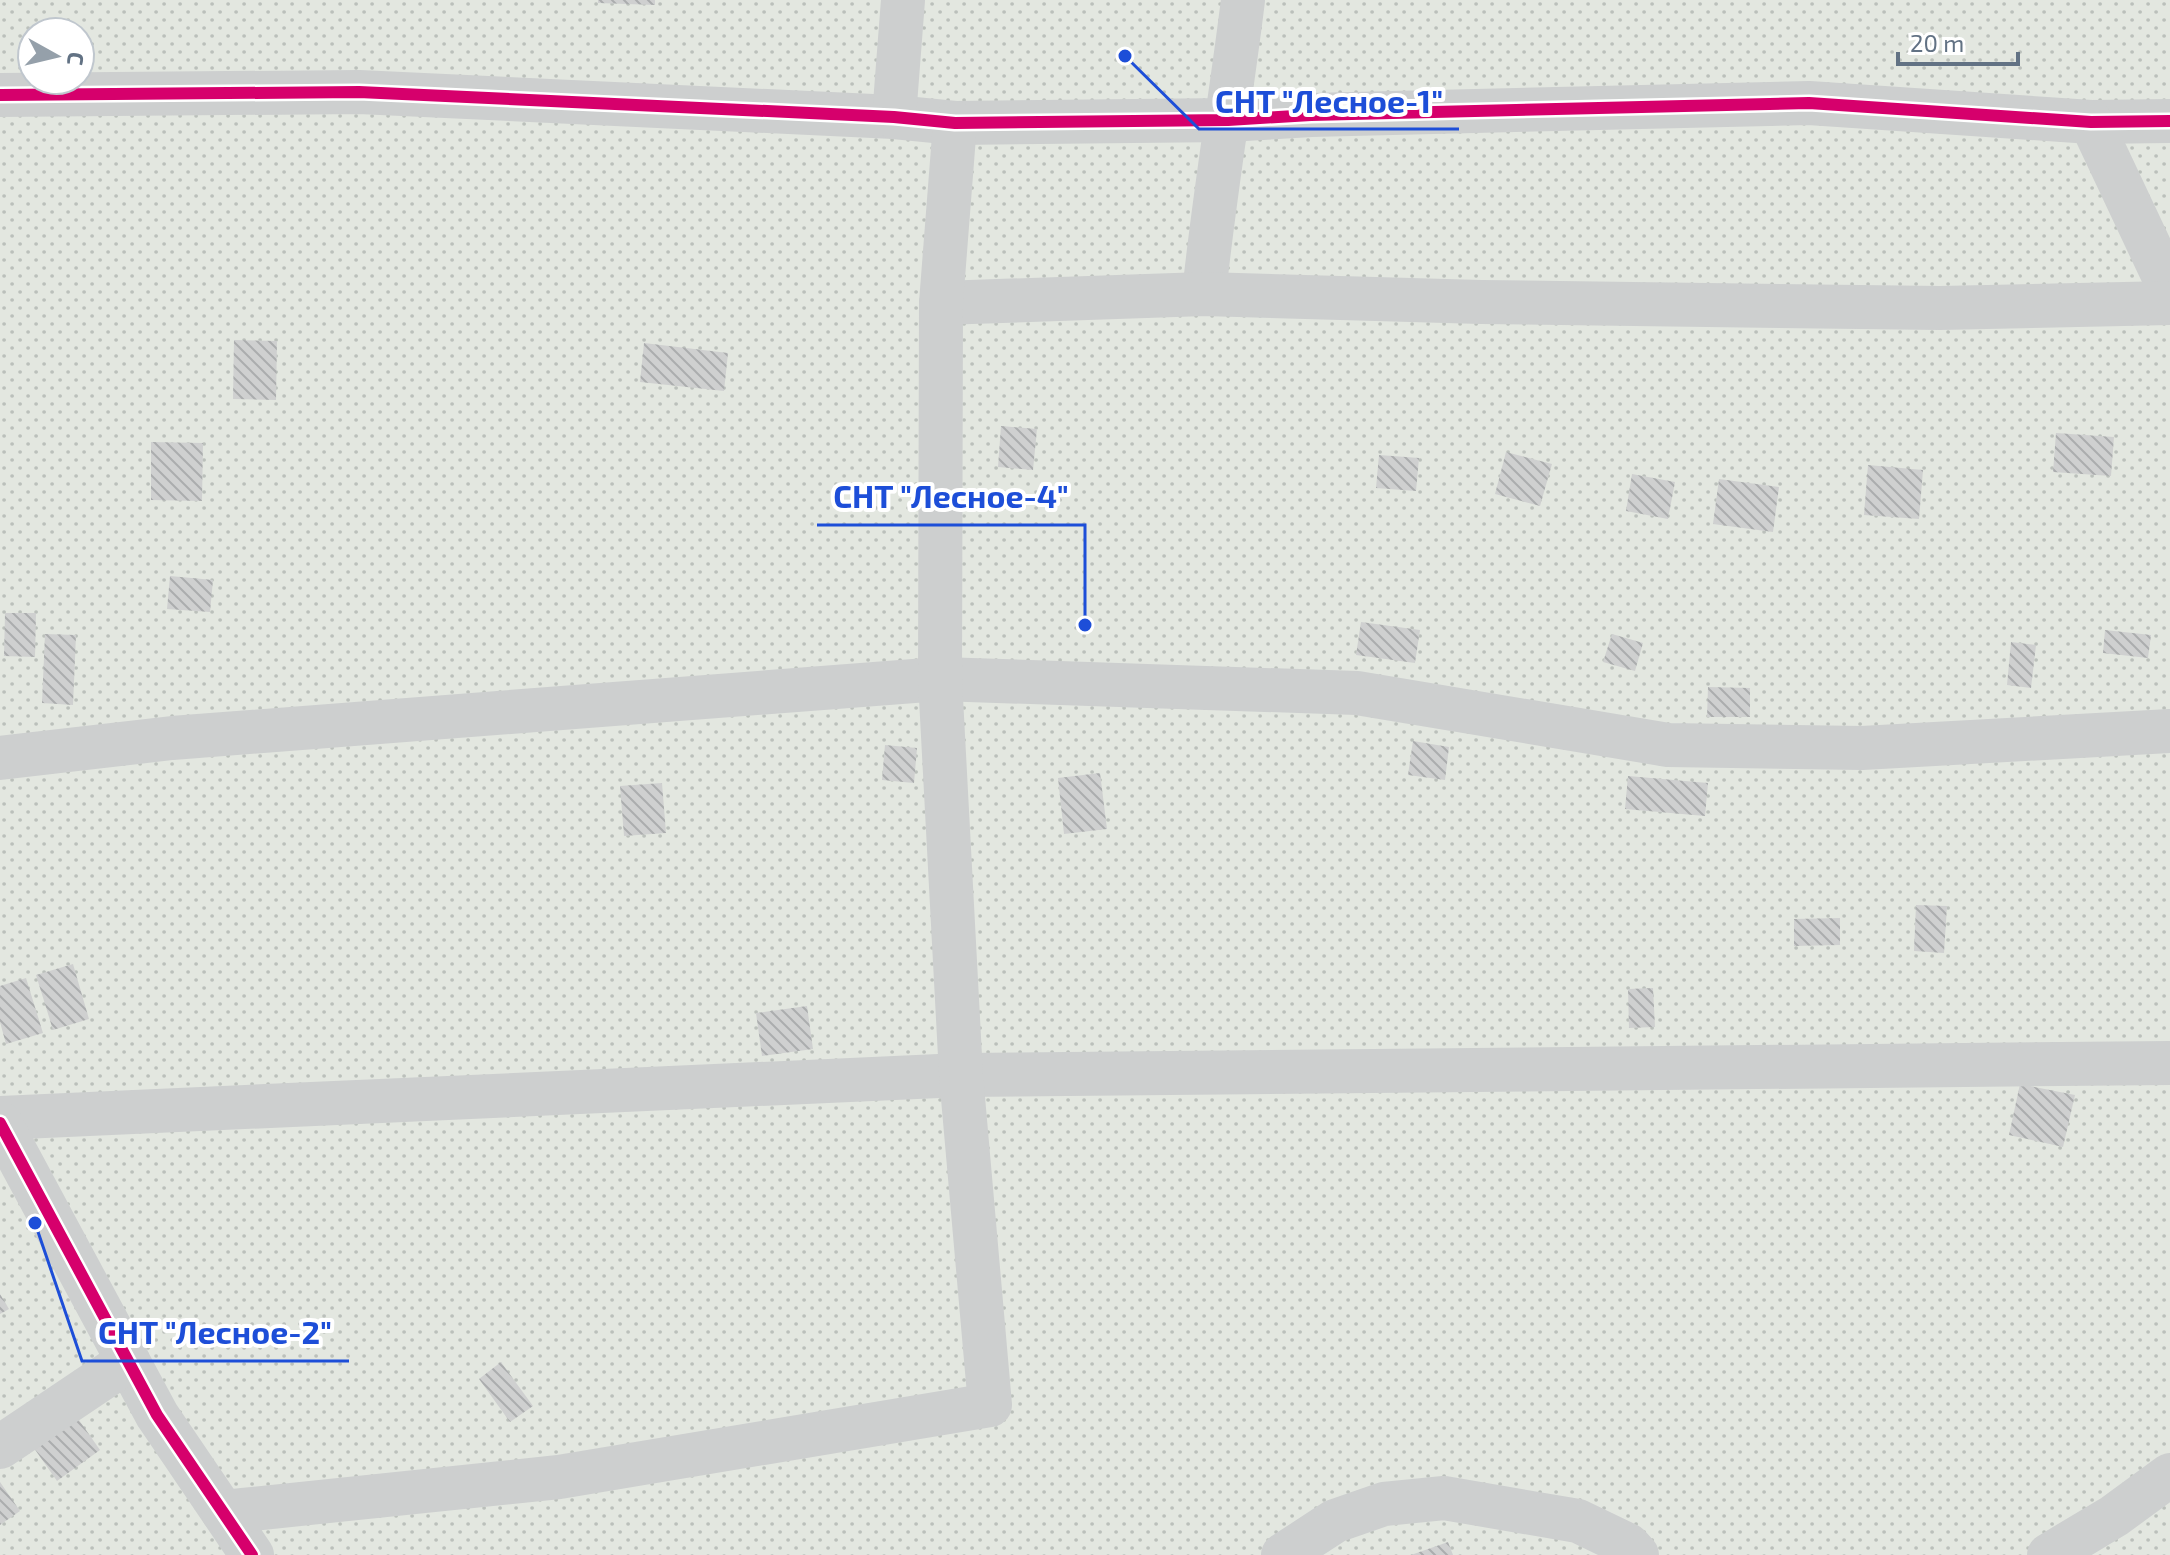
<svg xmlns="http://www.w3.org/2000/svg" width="2170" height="1555" font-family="'Exo 2',sans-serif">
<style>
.garden{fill:url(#garden-dots);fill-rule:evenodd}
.building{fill:url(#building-back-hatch)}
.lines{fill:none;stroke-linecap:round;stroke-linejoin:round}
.minor{stroke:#cdcfcf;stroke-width:44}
.cycleway-casing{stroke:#fff;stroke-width:17}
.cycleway{stroke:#d6006c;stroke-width:12}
.leader{fill:none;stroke:#1d4ed8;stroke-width:3}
.callout-dot{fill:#1d4ed8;stroke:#fff;stroke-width:3}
.callout-label{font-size:32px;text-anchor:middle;font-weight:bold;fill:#1d4ed8;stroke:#fff;stroke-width:8;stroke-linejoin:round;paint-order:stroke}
</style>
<defs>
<pattern id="garden-dots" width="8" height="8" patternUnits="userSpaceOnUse" patternTransform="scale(2)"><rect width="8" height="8" fill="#e3e7e0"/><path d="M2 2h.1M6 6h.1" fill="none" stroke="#bbc0bb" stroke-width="1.8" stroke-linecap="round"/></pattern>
<pattern id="building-back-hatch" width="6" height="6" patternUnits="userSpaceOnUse" patternTransform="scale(2)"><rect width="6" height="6" fill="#cfd0d0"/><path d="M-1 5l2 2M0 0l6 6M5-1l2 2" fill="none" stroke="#abadae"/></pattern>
</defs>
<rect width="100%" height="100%" fill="#f4f4f2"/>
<!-- garden -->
<path class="garden" d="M 0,0 L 2170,0 L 2170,1555 L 0,1555 ZM 32,32 L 80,32 L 80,80 L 32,80 Z"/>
<!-- building -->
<g class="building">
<polygon points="598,0 655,0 655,5 598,3"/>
<polygon points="234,340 277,341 276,400 233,399"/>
<polygon points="644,343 728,353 724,391 640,382"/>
<polygon points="1001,426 1037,429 1033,470 998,467"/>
<polygon points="2056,433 2114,437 2111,476 2053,472"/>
<polygon points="151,442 203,443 202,501 151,500"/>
<polygon points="1506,452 1552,464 1540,506 1495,494"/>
<polygon points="1379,455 1419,458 1416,491 1376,488"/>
<polygon points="1868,465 1923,470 1919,519 1864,515"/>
<polygon points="1632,474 1675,482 1668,519 1626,511"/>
<polygon points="1719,479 1779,487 1773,532 1713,524"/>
<polygon points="170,576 213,580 210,612 167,609"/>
<polygon points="5,613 36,613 35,657 4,656"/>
<polygon points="1361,622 1420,630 1415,663 1356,655"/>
<polygon points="2105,630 2151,635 2148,658 2103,653"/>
<polygon points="45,634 76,635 73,705 42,703"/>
<polygon points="1612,634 1643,643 1635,671 1603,662"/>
<polygon points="2011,642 2036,645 2031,688 2007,685"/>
<polygon points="1708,687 1750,688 1750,717 1707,717"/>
<polygon points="1413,741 1449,747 1445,780 1408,775"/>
<polygon points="885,745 917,748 914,783 882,780"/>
<polygon points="1100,773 1107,829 1064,834 1058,778"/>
<polygon points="1628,776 1708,783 1705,816 1625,809"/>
<polygon points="662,783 666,833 624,836 620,786"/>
<polygon points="1916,905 1947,906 1944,953 1914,951"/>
<polygon points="1840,918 1840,945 1794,946 1794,919"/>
<polygon points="73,964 89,1019 53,1030 36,975"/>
<polygon points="26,978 43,1033 6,1044 0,1022 0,986"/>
<polygon points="1653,988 1655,1027 1629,1028 1628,989"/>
<polygon points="807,1006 813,1049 762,1056 756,1013"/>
<polygon points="2020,1084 2075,1095 2063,1147 2009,1135"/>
<polygon points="0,1294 9,1309 0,1314"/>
<polygon points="501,1362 533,1406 510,1422 479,1379"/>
<polygon points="72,1410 100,1450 57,1481 29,1441"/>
<polygon points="0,1482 20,1511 0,1525"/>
<polygon points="1448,1542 1453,1555 1411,1555"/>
</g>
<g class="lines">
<!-- minor -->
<g class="minor">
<polyline points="0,95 359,92 894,117 955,123 1228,120 1311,115 1809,103 2091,122 2170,121"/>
<polyline points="894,117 903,0"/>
<polyline points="2091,122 2170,290"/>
<path d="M 1204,294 C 1214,196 1231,98 1243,0"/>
<polyline points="941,303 1204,294 1481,302 1940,308 2170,303"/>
<polyline points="0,758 172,738 940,679 1357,693 1668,745 1862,748 2170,731"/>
<polyline points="0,1118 961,1075 2170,1063"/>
<polyline points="0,1123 157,1415 252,1555"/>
<polyline points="0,1447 128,1361"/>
<polyline points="223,1512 559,1477 990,1405 961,1075 940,679 941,303 955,123"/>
<polyline points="1283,1555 1335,1521 1384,1504 1444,1498 1578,1521 1628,1545 1637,1555"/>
<polyline points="2049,1555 2114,1516 2170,1475"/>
</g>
<!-- cycleway casing -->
<g class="cycleway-casing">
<g id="cycleway">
<polyline points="0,95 359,92 894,117 955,123 1228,120 1311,115 1809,103 2091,122 2170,121"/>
<polyline points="0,1123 157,1415 252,1555"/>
</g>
</g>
<!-- cycleway -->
<use href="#cycleway" class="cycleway"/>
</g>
<!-- callouts -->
<path class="leader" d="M1125 56L1199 129H1459M1085 625L1085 525H817M35 1223L82 1361H349"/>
<g class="callout-dot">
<circle cx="1125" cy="56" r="8"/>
<circle cx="1085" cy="625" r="8"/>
<circle cx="35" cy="1223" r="8"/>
</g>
<g class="callout-label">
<text x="1329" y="113">СНТ "Лесное-1"</text>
<text x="951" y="508">СНТ "Лесное-4"</text>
<text x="215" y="1344">СНТ "Лесное-2"</text>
</g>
<!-- north arrow -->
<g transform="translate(56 56) rotate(98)"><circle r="38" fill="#ffffff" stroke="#c0c7ce" stroke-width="2"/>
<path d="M0-6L14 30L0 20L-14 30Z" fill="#95a0aa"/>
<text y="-12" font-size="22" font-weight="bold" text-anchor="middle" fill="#627284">С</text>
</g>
<!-- scale -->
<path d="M1898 52v12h120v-12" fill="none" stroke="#627284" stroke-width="4"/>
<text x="1910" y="52" font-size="24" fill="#627284" stroke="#ffffff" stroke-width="6" paint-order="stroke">20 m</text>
</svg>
